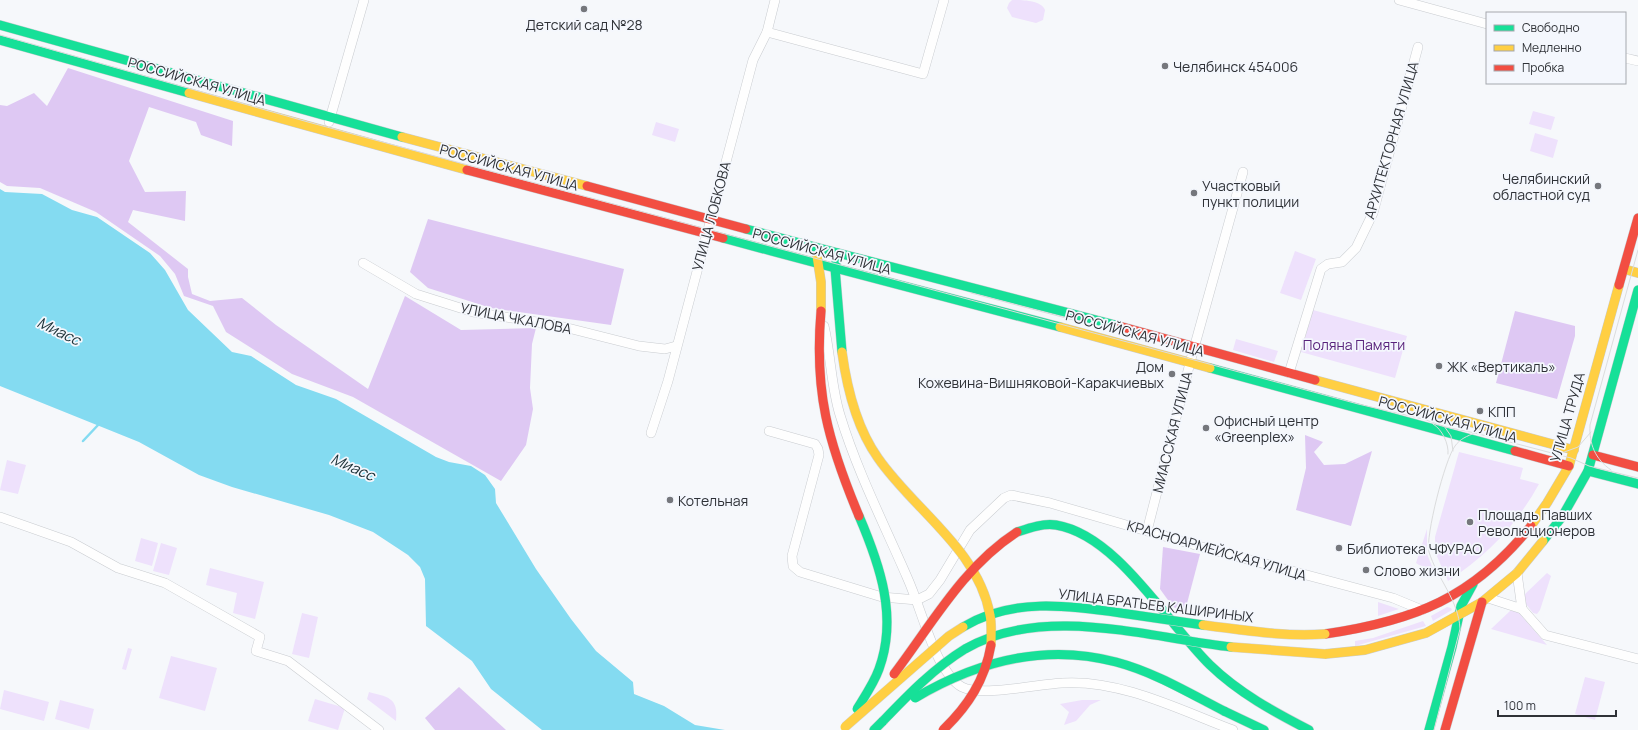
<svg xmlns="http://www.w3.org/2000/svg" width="1638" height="730" font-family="Manrope,sans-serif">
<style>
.green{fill:#eee1fc}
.forest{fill:#dec8f3}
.water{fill:#84dbf1}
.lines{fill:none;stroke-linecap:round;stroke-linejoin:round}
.stream{stroke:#84dbf1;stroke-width:2.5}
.street-casing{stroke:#c9ccd0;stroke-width:10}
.fast-casing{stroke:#c9ccd0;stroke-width:10}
.slow-casing{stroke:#c9ccd0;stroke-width:10}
.jam-casing{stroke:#c9ccd0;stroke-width:10}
.street{stroke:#fefefe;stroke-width:9}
.fast{stroke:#16e098;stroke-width:9}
.slow{stroke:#ffcf43;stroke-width:9}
.jam{stroke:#f24e42;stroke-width:9}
.tram{stroke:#dbdcdd;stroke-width:1}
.fast-bridge-casing{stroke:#d2d4d5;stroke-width:10;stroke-linecap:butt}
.slow-bridge-casing{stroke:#d2d4d5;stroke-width:10;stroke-linecap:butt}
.jam-bridge-casing{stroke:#d2d4d5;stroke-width:10;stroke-linecap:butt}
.fast-bridge{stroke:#16e098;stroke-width:9}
.slow-bridge{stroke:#ffcf43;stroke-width:9}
.jam-bridge{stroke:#f24e42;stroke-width:9}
.poi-dot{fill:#75777c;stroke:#f4f7fd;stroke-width:1.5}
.labels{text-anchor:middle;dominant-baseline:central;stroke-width:3.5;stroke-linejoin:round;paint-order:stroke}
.poi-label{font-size:14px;fill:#2f3237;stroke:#f4f7fd;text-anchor:start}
.street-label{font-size:14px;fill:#2f3237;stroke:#f4f7fd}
.park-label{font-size:14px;fill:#59237c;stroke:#f4f7fd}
.water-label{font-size:15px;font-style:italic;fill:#1b3036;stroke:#f4f7fd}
</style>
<rect width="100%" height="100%" fill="#f6f8fb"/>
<!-- green -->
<g class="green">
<path d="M 1012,0 C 1022,0 1041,0 1045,10 L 1043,20 L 1036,23 L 1012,17 L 1007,8 L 1009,3 Z"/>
<polygon points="1533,111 1555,117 1551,130 1529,124"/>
<polygon points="656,122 679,129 675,142 652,135"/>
<polygon points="1535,133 1558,140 1553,158 1530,151"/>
<polygon points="1295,251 1316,259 1301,300 1280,293"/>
<polygon points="1313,310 1407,336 1395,378 1301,352"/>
<polygon points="1236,339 1278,351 1274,362 1233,350"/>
<path d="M 1459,452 L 1523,468 L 1520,479 L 1539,484 C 1517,524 1487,556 1448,581 L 1435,552 L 1435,537 Z"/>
<polygon points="7,460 26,465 18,494 0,490"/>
<polygon points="1427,529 1427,554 1433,569 1419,565 1416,563"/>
<polygon points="141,538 158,543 152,566 135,561"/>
<polygon points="161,543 177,548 169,575 153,571"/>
<polygon points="210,568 264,582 255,619 233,613 237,593 206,585"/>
<polygon points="1547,573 1551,576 1540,610 1537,614 1533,613 1522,599 1523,596"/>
<polygon points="1378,602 1399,609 1378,616"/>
<polygon points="1447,607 1451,608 1452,610 1433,621 1431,616"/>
<polygon points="1513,610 1518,612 1547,645 1491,629 1510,611"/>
<polygon points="302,613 318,617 309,658 292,654"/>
<polygon points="1423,621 1426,626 1355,646 1355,641 1373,638"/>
<polygon points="128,648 132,649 126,670 122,669"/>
<polygon points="171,656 217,668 205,711 159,698"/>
<polygon points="1585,677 1605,682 1595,720 1575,714"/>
<polygon points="4,690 49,702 44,721 0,709"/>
<path d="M 369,692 C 387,697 399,697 396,721 L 367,699 Z"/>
<polygon points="315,699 345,708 338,730 308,721"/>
<polygon points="60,700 94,709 89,729 55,719"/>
<polygon points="1082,700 1101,700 1090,705 1076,721 1064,725 1069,712 1060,704"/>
</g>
<!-- forest -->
<g class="forest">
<polygon points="68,68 233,121 232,146 201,135 196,122 149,107 129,161 145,192 186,191 185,221 133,210 128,222 188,269 188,277 192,294 210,301 242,298 276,325 368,389 405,296 461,330 536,328 532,344 530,388 533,409 526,445 501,481 353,397 292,374 226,332 213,306 184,296 175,274 160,256 96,212 40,188 7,186 0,182 0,105 7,106 34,93 47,106"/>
<polygon points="428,219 624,269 611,325 491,308 428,288 410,272"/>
<polygon points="1515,311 1575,326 1575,336 1557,399 1496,383"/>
<polygon points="1305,435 1323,442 1314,452 1324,465 1345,464 1372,451 1351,526 1296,510 1306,468"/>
<polygon points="1163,547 1200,554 1185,611 1173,607 1160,589"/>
<polygon points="459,687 506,730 435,730 425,718"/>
</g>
<!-- water -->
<polygon class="water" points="0,189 5,192 42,194 72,210 97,217 150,253 165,270 188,310 232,352 251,356 296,385 336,399 436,457 449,462 471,466 485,475 495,489 496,503 536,569 571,619 596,651 633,682 634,694 664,706 695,725 725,730 542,730 491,689 472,661 426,626 425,579 420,567 408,555 373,532 329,515 232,487 199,475 139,442 0,386"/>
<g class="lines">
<!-- stream -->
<polyline class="stream" points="83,441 99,424"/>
<!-- street casing -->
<g class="street-casing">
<g id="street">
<polyline points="1399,0 1487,24"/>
<polyline points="767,32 923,74 944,0"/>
<polyline points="1625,58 1638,61"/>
<polyline points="329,122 364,0"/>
<polyline points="363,263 416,294 473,312 556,325 639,346 665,349 676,346"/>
<path d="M 824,326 C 831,356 831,386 840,415 C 857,471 884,524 907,577 C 919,604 926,633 939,659 C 944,668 952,682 962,687 C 981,697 1039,684 1062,683 C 1120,679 1180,710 1233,730"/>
<polyline points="1289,373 1321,269 1328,264 1342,262 1356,248 1373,213 1418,47"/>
<polyline points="769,431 815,444 818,449 819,455 792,556 793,566 800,572 882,597 917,600 929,594 940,580 970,530 1004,498 1011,495 1050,503 1209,549 1393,598 1422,610"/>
<polyline points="651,433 668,381 753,60 767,32 775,0"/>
<polyline points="0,517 71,542 118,568 165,583 260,637 256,651 288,661 379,730"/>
<polyline points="1147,531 1191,359 1243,172"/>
<polyline points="1488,598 1522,609 1517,573"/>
<polyline points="1522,609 1545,635 1638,659"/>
</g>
</g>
<!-- fast casing -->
<g class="fast-casing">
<g id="fast">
<polyline points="0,25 402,137"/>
<polyline points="0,40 189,93"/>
<polyline points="746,229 838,253 835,268 842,352"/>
<polyline points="723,238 835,268"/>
<polyline points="838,253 1119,326"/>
<polyline points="835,268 1060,327"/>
<polyline points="1210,368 1515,451"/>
<polyline points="1588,471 1638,484"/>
<path d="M 1017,532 C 1029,528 1043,523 1056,525 C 1117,535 1167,623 1210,665 C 1239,693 1274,712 1309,730"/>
<polyline points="1543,541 1562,517 1588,471 1638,290"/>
<polyline points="1224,711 1264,730"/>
<polyline points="874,730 883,721"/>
<polyline points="1429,730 1452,647 1461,606 1473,584"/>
</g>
</g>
<!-- slow casing -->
<g class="slow-casing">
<g id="slow">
<polyline points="189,93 467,170"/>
<polyline points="402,137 587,186"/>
<polyline points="817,256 821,282 821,311"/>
<polyline points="1624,269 1638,273"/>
<polyline points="1060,327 1210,368"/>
<polyline points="1315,380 1574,450"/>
<polyline points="1531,526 1547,503 1569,466 1619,285"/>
<polyline points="1325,654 1365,650 1426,633 1482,602 1517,573 1543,541"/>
</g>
</g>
<!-- jam casing -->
<g class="jam-casing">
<g id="jam">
<polyline points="467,170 723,238"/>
<polyline points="587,186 746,229"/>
<polyline points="1619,285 1638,218"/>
<polyline points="1119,326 1315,380"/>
<polyline points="1515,451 1569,466"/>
<polyline points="1593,455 1638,467"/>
<path d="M 1325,634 C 1414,621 1473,598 1531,526"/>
<polyline points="1445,730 1482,602"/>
</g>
</g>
<!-- street -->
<use href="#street" class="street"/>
<!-- fast -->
<use href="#fast" class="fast"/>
<!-- slow -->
<use href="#slow" class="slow"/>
<!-- jam -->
<use href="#jam" class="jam"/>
<!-- tram -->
<g class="tram">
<polyline points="0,35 308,122 1358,404 1423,419 1446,427 1475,433 1571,458 1589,466 1638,478"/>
<polyline points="971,293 1081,322"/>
<polyline points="1434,417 1461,425"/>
<path d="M 1433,424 C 1442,429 1449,444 1448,454"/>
<polyline points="1444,426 1451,436 1453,451"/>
<polyline points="1559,454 1578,447 1591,432"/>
<path d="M 1611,470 C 1595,459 1589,444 1590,425 L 1638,250"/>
<path d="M 1434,730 L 1460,629 C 1459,601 1437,578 1429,552 C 1425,537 1445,459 1455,446 C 1460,439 1467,436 1475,433"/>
</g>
<!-- fast-bridge casing -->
<g class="fast-bridge-casing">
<g id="fast-bridge">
<path d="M 963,627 C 1011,598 1067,605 1121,613 C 1148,617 1175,621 1203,625"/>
<path d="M 915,698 C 976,662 1045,643 1116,662 C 1154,672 1189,693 1224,711"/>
<path d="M 857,709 C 865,696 874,683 879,669 C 898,617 880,565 859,516"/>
<path d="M 883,721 C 908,695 934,668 965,649 C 1043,604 1147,637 1231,647"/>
</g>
</g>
<!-- slow-bridge casing -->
<g class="slow-bridge-casing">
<g id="slow-bridge">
<path d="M 842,352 C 847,389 856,427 878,458 C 914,510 978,549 990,615 C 992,624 991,635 991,645"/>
<path d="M 1203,625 C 1244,630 1283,637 1325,634"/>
<polyline points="1231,647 1325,654"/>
<polyline points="845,727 949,636 963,627"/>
</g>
</g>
<!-- jam-bridge casing -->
<g class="jam-bridge-casing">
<g id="jam-bridge">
<path d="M 821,311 C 814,392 828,442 859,516"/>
<path d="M 894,674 C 932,624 963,567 1017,532"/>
<path d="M 943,730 C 968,706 985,680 991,645"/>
</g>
</g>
<!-- fast-bridge -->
<use href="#fast-bridge" class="fast-bridge"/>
<!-- slow-bridge -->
<use href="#slow-bridge" class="slow-bridge"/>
<!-- jam-bridge -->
<use href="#jam-bridge" class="jam-bridge"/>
</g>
<!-- markers -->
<g class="poi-dot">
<circle cx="584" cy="9" r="4"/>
<circle cx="1165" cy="66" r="4"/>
<circle cx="1598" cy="186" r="4"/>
<circle cx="1194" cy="193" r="4"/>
<circle cx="1439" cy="366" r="4"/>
<circle cx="1172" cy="374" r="4"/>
<circle cx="1480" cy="411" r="4"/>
<circle cx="1206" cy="428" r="4"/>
<circle cx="670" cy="500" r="4"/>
<circle cx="1470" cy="522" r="4"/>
<circle cx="1339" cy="548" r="4"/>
<circle cx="1366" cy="570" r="4"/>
</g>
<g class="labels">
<!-- poi labels -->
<g class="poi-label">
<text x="584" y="24" text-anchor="middle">Детский сад №28</text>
<text x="1173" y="66">Челябинск 454006</text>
<text x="1590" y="178" text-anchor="end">Челябинский<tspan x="1590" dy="16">областной суд</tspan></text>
<text x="1202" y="185">Участковый<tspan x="1202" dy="16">пункт полиции</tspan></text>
<text x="1164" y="366" text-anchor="end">Дом<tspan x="1164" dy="16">Кожевина-Вишняковой-Каракчиевых</tspan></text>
<text x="1447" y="366">ЖК «Вертикаль»</text>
<text x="1488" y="411">КПП</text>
<text x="1214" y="420">Офисный центр<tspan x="1214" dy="16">«Greenplex»</tspan></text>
<text x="678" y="500">Котельная</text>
<text x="1478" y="514">Площадь Павших<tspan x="1478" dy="16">Революционеров</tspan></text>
<text x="1347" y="548">Библиотека ЧФУРАО</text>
<text x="1374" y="570">Слово жизни</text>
</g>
<!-- street labels -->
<g class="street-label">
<text transform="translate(197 81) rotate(16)">РОССИЙСКАЯ УЛИЦА</text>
<text transform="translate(1391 140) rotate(-74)">АРХИТЕКТОРНАЯ УЛИЦА</text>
<text transform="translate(509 167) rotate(15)">РОССИЙСКАЯ УЛИЦА</text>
<text transform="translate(711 216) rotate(-75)">УЛИЦА ЛОБКОВА</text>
<text transform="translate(822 251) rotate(15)">РОССИЙСКАЯ УЛИЦА</text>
<text transform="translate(516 318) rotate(11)">УЛИЦА ЧКАЛОВА</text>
<text transform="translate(1135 333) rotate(15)">РОССИЙСКАЯ УЛИЦА</text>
<text transform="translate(1567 417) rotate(-74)">УЛИЦА ТРУДА</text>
<text transform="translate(1448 419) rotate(15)">РОССИЙСКАЯ УЛИЦА</text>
<text transform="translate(1172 432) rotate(-76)">МИАССКАЯ УЛИЦА</text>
<text transform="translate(1217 550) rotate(16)">КРАСНОАРМЕЙСКАЯ УЛИЦА</text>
<text transform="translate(1156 605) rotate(7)">УЛИЦА БРАТЬЕВ КАШИРИНЫХ</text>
</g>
<!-- park labels -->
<g class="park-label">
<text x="1354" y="344">Поляна Памяти</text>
</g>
<!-- water labels -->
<g class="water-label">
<text transform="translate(59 331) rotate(26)">Миасс</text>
<text transform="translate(353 467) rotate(24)">Миасс</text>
</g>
</g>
<!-- legend -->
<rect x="1486" y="12" width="140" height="72" fill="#f4f7fd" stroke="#a5a8ae"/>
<rect x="1494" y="25" width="20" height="6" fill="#16e098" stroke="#a5a8ae"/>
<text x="1522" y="32" font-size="12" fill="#2f3237">Свободно</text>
<rect x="1494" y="45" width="20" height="6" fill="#ffcf43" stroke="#a5a8ae"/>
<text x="1522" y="52" font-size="12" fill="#2f3237">Медленно</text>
<rect x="1494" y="65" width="20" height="6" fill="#f24e42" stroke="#a5a8ae"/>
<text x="1522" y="72" font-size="12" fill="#2f3237">Пробка</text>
<!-- scale -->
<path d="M1498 710v6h118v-6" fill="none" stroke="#2f3237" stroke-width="2"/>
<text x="1504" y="710" font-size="12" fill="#2f3237" stroke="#f4f7fd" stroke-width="3" paint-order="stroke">100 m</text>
</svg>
